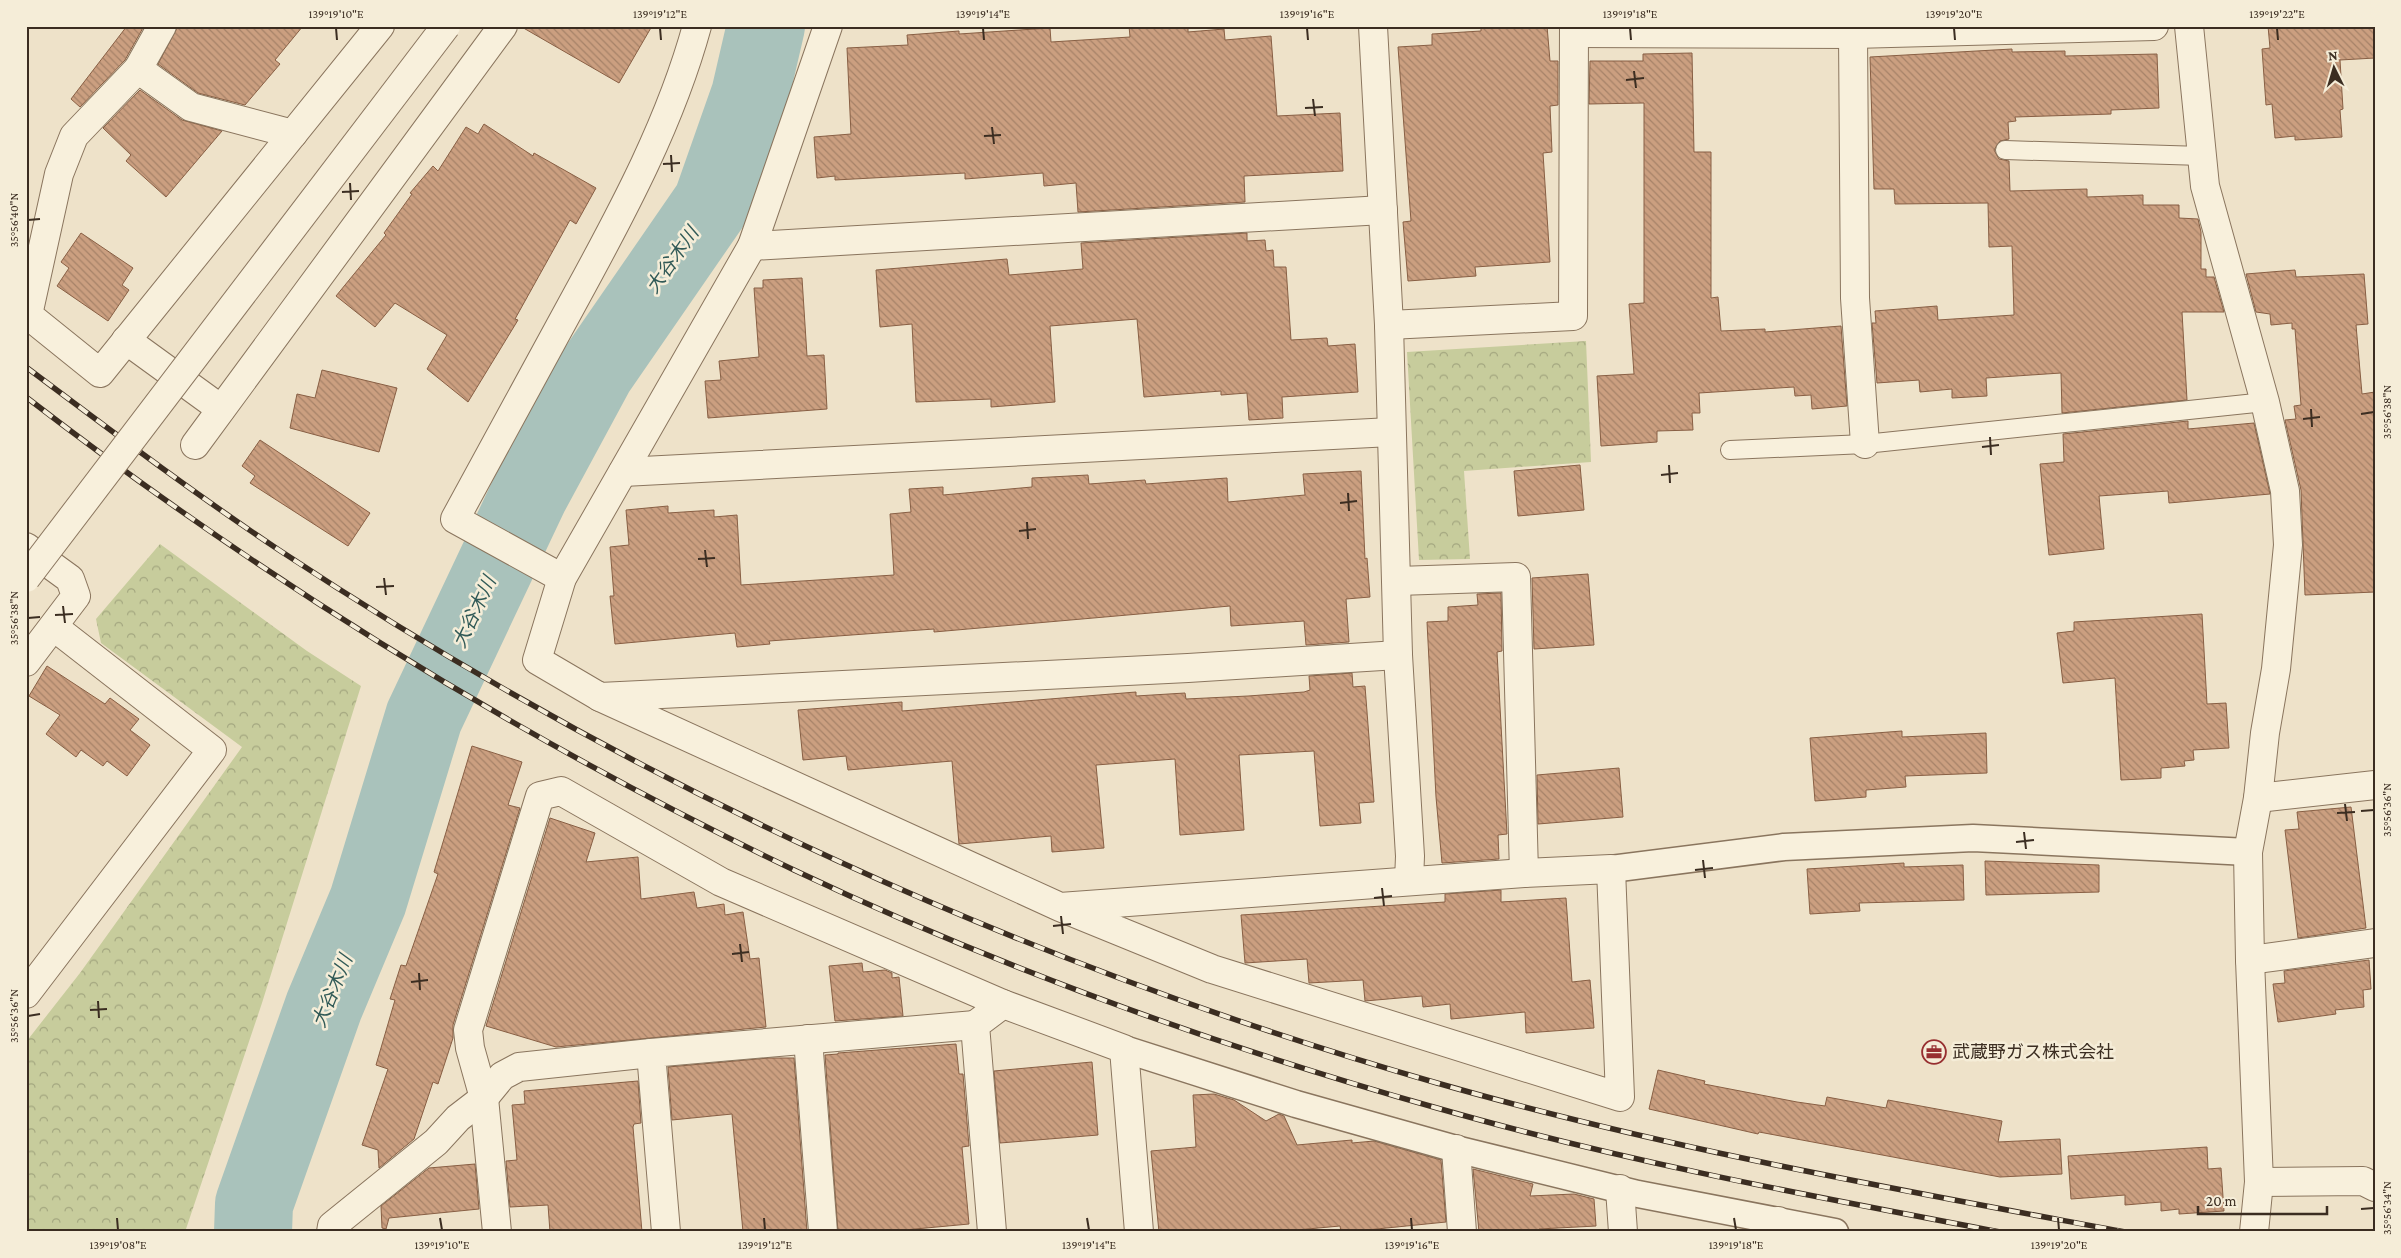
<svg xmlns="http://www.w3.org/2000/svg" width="2401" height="1258" font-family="'Crimson Pro','Noto Sans JP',serif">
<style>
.forest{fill:url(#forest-crowns)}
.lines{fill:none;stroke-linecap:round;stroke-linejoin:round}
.river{stroke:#a9c2bb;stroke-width:78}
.building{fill:url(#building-back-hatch);stroke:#885f44}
.service-casing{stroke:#8a755e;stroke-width:20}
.pedestrian-casing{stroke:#8a755e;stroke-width:29}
.minor-casing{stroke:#8a755e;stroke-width:30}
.service{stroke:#f8f0dc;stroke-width:18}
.pedestrian{stroke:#f8f0dc;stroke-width:26}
.minor{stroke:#f8f0dc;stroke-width:28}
.rail-casing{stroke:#3b2d21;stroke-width:5.5}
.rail{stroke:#f5edd8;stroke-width:4;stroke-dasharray:11;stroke-linecap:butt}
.tertiary-bridge-casing{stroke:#8a755e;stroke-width:30;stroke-linecap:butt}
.tertiary-bridge{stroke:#f8f0dc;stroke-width:28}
.ticks{fill:none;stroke:#3b2d21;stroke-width:2}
.labels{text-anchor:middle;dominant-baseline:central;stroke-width:5;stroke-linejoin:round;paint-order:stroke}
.poi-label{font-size:18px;fill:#3b2d21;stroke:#f5edd8;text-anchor:start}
.water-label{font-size:19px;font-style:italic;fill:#315a57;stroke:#f5edd8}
.neatline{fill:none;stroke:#3b2d21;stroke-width:2}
.ticks-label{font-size:12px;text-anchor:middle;fill:#3b2d21}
</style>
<defs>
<pattern id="forest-crowns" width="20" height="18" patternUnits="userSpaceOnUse" patternTransform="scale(1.25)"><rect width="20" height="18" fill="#c7cc9c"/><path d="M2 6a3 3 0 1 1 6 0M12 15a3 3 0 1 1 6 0" fill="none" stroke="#a3a67f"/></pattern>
<pattern id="building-back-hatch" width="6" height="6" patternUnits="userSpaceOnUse" patternTransform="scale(1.25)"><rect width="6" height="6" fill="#cb9f80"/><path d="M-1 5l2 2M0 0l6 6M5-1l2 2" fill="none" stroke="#a68268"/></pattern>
</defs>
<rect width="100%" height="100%" fill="#eee2c9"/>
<!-- forest -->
<g class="forest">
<polygon points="1586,341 1591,462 1464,471 1470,559 1419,560 1407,352"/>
<polygon points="160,544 307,651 361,686 262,1003 185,1232 26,1232 26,1042 80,973 242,747 101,643 96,619"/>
</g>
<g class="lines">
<!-- river -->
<polyline class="river" points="253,1232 254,1204 324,1006 368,901 424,717 529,495 596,371 712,203 750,95 766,26"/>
</g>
<!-- building -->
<g class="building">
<polygon points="127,26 144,26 125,60 80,107 71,99"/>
<polygon points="178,26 303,26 275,60 280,64 245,105 198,93 158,64"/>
<polygon points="520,26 652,26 619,83"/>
<polygon points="1129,26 1188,26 1188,32 1224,29 1225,40 1271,36 1277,116 1340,113 1343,171 1244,176 1245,202 1078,212 1076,183 1044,186 1043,173 965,179 965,173 835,180 835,176 817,178 814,137 851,134 847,48 908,45 907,35 959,31 959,34 1050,28 1051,42 1130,37"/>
<polygon points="1481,26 1547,26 1550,61 1558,61 1558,105 1550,106 1552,152 1543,153 1550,262 1475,267 1476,276 1408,281 1403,222 1411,221 1398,47 1432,45 1432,34 1481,31"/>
<polygon points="2268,26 2375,26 2375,58 2340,60 2343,109 2340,110 2342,137 2295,140 2295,136 2275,138 2272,104 2266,105 2262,49 2270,48"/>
<polygon points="2012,49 2012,52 2065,51 2065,56 2157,54 2159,108 2111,110 2111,114 2015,117 2016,121 2008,122 2009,139 2000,141 1994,150 1999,159 2009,161 2010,191 2087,189 2087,197 2143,195 2143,205 2179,205 2179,218 2198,219 2201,232 2201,269 2206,269 2206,277 2214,277 2224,312 2182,312 2187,400 2062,413 2061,373 1986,378 1987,396 1952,398 1952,389 1920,392 1919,380 1877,383 1872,323 1876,323 1875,311 1937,306 1938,320 2014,315 2012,246 1989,247 1988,203 1895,204 1894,189 1874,189 1870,57"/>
<polygon points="1692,53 1694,152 1711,152 1711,298 1718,297 1721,331 1765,329 1765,332 1841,326 1847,406 1812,409 1811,395 1795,396 1794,387 1699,393 1700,413 1692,413 1693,430 1657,431 1657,442 1601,446 1597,376 1634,374 1629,304 1644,303 1644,103 1589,104 1590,61 1643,61 1643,54"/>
<polygon points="140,90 182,120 222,131 166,197 126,161 131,155 103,128"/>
<polygon points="484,124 533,156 534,153 596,188 576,224 570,220 515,319 518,320 468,402 427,369 447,335 395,303 375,327 336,296 386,235 384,233 412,194 410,193 433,166 438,171 466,127 478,134"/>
<polygon points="81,233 133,268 122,285 129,290 108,321 57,286 69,268 61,262"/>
<polygon points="1247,233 1247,241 1265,240 1266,251 1273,250 1274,267 1286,267 1291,340 1327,338 1328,346 1355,344 1358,392 1282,397 1283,418 1249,420 1247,393 1221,395 1221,391 1144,397 1137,319 1050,326 1055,402 991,407 991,399 916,402 912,324 880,327 876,270 1007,259 1009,275 1083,269 1081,243"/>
<polygon points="2295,270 2296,277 2364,274 2368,324 2356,325 2362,394 2375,392 2375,592 2305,595 2301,490 2285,420 2296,419 2294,406 2301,405 2295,329 2292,329 2292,323 2271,325 2270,314 2256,312 2246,274"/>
<polygon points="802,278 807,356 824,355 827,409 708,418 705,381 721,380 719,361 759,357 754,288 763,288 763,280"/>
<polygon points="322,370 397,388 379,452 290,428 297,394 315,398"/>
<polygon points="2188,421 2188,429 2254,423 2270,494 2169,503 2168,491 2099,496 2104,549 2049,555 2040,464 2064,462 2063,434"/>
<polygon points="260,440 370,513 348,546 250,483 255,476 242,466"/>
<polygon points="1580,465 1584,510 1518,516 1514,471"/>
<polygon points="1361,471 1365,559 1367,558 1370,597 1346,599 1349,642 1306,645 1304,621 1231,626 1230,606 934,632 934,629 769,641 770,644 737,647 735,633 615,644 610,596 614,596 610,547 629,545 626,510 668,506 668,513 714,510 714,517 737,515 741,585 894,575 890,514 911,512 909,489 943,487 943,495 1032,487 1032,478 1088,475 1089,484 1145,480 1146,484 1227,478 1228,502 1305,495 1303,474"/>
<polygon points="1588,574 1594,645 1534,649 1532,578"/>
<polygon points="1501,593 1502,651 1497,652 1507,834 1498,835 1499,859 1442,863 1436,797 1427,622 1448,621 1448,607 1478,605 1477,594"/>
<polygon points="2202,614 2207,704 2226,703 2229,748 2193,750 2194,760 2184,761 2185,766 2161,768 2161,778 2121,780 2115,678 2063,683 2057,633 2074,631 2074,622"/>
<polygon points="47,666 105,704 110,698 139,719 130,730 150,745 127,776 107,761 103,766 81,750 76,757 46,734 60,715 29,696"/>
<polygon points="1352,673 1353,687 1365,686 1374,802 1359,803 1361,823 1320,826 1314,751 1239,755 1244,830 1180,835 1175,759 1096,765 1104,848 1052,852 1051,836 959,844 952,761 848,770 846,756 803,760 798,710 902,702 902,711 1136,692 1136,696 1185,693 1186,699 1248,696 1304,692 1310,690 1309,676"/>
<polygon points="1902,731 1902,737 1986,733 1987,773 1905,776 1906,787 1866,790 1866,797 1815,801 1810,738"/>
<polygon points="472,746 522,762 508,805 520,808 453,1025 453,1038 438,1084 433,1082 414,1139 379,1168 378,1150 362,1145 388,1069 376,1065 395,1000 390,999 401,965 406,966 438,874 434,872"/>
<polygon points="1619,768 1623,817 1538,824 1537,775"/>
<polygon points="2351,807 2366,928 2298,938 2285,830 2299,829 2297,812"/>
<polygon points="550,818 595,833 586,862 638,857 641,899 694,892 697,908 724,904 725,915 743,912 750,959 759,958 766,1027 556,1047 486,1026"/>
<polygon points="1985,861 2099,865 2099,892 1986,895"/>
<polygon points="1904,863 1904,867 1963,865 1964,900 1859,903 1860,911 1810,914 1807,869"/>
<polygon points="1501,890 1501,902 1566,898 1572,982 1590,980 1594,1028 1526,1033 1525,1012 1451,1019 1450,1004 1423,1007 1422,996 1365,1001 1363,980 1309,983 1307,959 1245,963 1241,915 1445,902 1445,894"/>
<polygon points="2369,960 2371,989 2363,990 2364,1007 2335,1010 2336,1014 2278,1022 2273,984 2285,983 2284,971"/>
<polygon points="862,963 863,972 885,970 892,973 892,978 899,977 903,1016 835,1021 829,966"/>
<polygon points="956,1044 959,1074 963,1074 969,1146 962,1147 969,1224 883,1232 838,1232 825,1055 838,1054 838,1053"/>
<polygon points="769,1058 794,1058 807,1232 743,1232 732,1114 672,1120 668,1067"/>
<polygon points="1092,1062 1098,1135 1000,1143 994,1071"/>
<polygon points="1658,1070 1705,1081 1704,1084 1797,1102 1825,1106 1827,1097 1886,1108 1888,1100 2002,1121 1998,1142 2060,1139 2062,1174 2000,1177 1759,1132 1758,1134 1649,1109"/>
<polygon points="638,1081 641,1123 634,1124 633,1127 642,1232 550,1232 548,1205 510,1207 506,1161 517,1160 512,1105 525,1104 524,1091"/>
<polygon points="1214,1094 1234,1100 1266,1121 1279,1114 1284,1116 1297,1145 1352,1140 1352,1143 1374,1141 1441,1160 1446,1222 1347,1232 1341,1232 1340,1226 1275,1232 1159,1232 1151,1151 1196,1147 1193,1095"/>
<polygon points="2207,1147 2208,1169 2221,1168 2224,1211 2179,1214 2179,1209 2161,1211 2161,1202 2125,1205 2125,1195 2071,1199 2068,1156"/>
<polygon points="475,1164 479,1209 389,1218 386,1229 382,1228 381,1206 429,1168"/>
<polygon points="1473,1169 1533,1184 1530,1196 1574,1194 1594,1199 1596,1226 1539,1229 1539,1232 1479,1232"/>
</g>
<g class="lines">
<!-- service casing -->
<g class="service-casing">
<g id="service">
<polyline points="2005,150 2202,156"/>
<polyline points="1730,450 1865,444 2265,402"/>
</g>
</g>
<!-- pedestrian casing -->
<g class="pedestrian-casing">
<g id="pedestrian">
<polyline points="1611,869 1784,847 1973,838 2248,852"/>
<polyline points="1124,1049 1296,1104 1456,1149 1638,1194 1835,1232"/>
</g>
</g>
<!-- minor casing -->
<g class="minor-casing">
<g id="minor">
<polyline points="162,26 138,69 74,136 59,174 28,315 100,373 380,26"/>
<polyline points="828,26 752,246 562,578 537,660 600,697 1188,668 1398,655"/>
<polyline points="1373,26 1389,325 1398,655 1410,856 1409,881"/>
<polyline points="2189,26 2205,186 2265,402 2285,491 2288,545 2276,669 2265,733 2258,798 2248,852 2250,960 2259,1182 2254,1232"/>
<polyline points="1574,33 1853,34 2154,26"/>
<polyline points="1853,34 1855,298 1865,444"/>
<polyline points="138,69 191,107 293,134"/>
<polyline points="752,246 1383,210"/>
<polyline points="1389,325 1573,316 1574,26"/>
<polyline points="126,340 221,409"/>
<polyline points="195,445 503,26"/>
<polyline points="623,472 1391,432"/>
<polyline points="26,547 70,579 76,596 26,662"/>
<path d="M 562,578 L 455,519 C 496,444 536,370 577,295 C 624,209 671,121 697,26"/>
<polyline points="1398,581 1516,577 1524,873"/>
<polyline points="600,697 1060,907 1212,969 1620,1097 1611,869 1524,873 1060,907"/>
<polyline points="2258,798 2375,785"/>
<polyline points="2250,960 2375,943"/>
<polyline points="26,994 212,750 54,627"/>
<polyline points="1003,1004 1124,1049 1139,1232"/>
<polyline points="808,1039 823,1232"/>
<polyline points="1456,1149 1462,1232"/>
<polyline points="2259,1182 2363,1181 2375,1187"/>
<polyline points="1620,1189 1623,1232"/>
<polyline points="1778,1221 1779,1232"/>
<polyline points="331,1232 332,1226 436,1142 458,1118 484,1098 502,1076 519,1067 651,1053"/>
<polyline points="497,1232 484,1098 470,1048 468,1030 540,796 561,791 721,882 1003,1004 975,1025 992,1232"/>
<polyline points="666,1232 651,1053 975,1025"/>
</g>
</g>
<!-- service -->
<use href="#service" class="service"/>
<!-- pedestrian -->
<use href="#pedestrian" class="pedestrian"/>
<!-- minor -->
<use href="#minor" class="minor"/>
<!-- rail casing -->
<g class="rail-casing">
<g id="rail">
<path d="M 26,367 C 109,429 192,492 279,550 C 635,786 1026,965 1437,1083 C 1663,1148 1895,1189 2125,1232"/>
<path d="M 26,397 C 265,581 523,740 794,870 C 1000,968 1217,1046 1437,1108 C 1622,1161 1811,1196 2000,1232"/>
</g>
</g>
<!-- rail -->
<use href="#rail" class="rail"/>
<!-- tertiary-bridge casing -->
<g class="tertiary-bridge-casing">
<polyline id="tertiary-bridge" points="26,578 446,26"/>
</g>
<!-- tertiary-bridge -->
<use href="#tertiary-bridge" class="tertiary-bridge"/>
</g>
<!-- ticks -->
<path class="ticks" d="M 336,28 L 337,40M 660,28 L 661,40M 983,28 L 984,40M 1307,28 L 1308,40M 1630,28 L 1631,40M 1954,28 L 1955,40M 2277,28 L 2278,40M 1634,71 L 1636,88M 1626,80 L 1644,78M 1313,99 L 1315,116M 1305,108 L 1323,107M 992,127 L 994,144M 984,136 L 1001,135M 671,155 L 672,172M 663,164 L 680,163M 350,183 L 351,200M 342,192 L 359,191M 28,220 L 40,219M 2311,409 L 2312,427M 2361,414 L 2374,412M 2303,419 L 2320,417M 1990,437 L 1991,455M 1982,447 L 1999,445M 1669,465 L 1670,483M 1661,475 L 1678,473M 1348,493 L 1349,511M 1340,503 L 1357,501M 1027,522 L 1028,539M 1019,531 L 1036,529M 705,550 L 707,567M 698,559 L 715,558M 384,578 L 386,595M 376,587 L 394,586M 63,606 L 65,623M 55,615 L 73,614M 28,618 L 40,617M 2345,804 L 2347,821M 2361,811 L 2374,810M 2337,813 L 2355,812M 2024,832 L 2026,849M 2016,842 L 2034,840M 1703,860 L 1705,878M 1695,870 L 1713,868M 1382,888 L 1384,906M 1374,898 L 1392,896M 1061,916 L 1063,934M 1053,926 L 1071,924M 740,944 L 742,962M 732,954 L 749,952M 419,973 L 420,990M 411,982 L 428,980M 98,1001 L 99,1018M 90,1010 L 107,1009M 28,1016 L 40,1014M 2361,1209 L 2374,1208M 117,1218 L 118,1230M 440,1218 L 442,1230M 764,1218 L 765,1230M 1087,1218 L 1089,1230M 1411,1218 L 1412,1230M 1734,1218 L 1736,1230M 2058,1218 L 2059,1230"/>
<!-- icons -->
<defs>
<g id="office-ring" transform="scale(1.25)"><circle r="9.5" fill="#f5edd8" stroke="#972f30" stroke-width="1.5"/><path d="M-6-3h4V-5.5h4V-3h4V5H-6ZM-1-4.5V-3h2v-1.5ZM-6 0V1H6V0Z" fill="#972f30"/></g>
</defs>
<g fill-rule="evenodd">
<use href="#office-ring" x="1934" y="1052"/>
</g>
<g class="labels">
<!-- poi labels -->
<g class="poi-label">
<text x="1952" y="1052">武蔵野ガス株式会社</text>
</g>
<!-- water labels -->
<g class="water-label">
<text transform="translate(672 260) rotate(-55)">大谷木川</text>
<text transform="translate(474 612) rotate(-65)">大谷木川</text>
<text transform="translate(332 991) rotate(-68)">大谷木川</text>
</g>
</g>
<!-- border -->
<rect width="2401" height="1258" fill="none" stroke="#f5edd8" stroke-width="55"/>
<!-- north arrow -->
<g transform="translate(2334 68) rotate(355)" stroke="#f5edd8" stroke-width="4" paint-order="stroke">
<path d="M0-4L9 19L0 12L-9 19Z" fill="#3b2d21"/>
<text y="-8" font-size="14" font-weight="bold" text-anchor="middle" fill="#3b2d21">N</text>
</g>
<!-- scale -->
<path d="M2198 1206v8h129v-8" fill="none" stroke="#3b2d21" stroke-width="2.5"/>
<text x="2206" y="1206" font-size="15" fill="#3b2d21" stroke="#f5edd8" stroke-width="4" paint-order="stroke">20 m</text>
<rect x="28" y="28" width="2346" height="1202" class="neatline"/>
<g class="ticks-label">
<text x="336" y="18">139°19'10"E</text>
<text x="660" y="18">139°19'12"E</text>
<text x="983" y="18">139°19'14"E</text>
<text x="1307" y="18">139°19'16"E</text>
<text x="1630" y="18">139°19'18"E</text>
<text x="1954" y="18">139°19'20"E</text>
<text x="2277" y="18">139°19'22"E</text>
<text transform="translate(14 220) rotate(-90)" y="4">35°56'40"N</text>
<text transform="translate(2387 412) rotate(-90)" y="4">35°56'38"N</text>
<text transform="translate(14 618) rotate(-90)" y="4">35°56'38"N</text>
<text transform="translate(2387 810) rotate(-90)" y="4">35°56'36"N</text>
<text transform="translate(14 1016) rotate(-90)" y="4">35°56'36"N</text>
<text transform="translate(2387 1208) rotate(-90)" y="4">35°56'34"N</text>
<text x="118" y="1249">139°19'08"E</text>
<text x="442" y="1249">139°19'10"E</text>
<text x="765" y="1249">139°19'12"E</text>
<text x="1089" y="1249">139°19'14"E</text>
<text x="1412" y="1249">139°19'16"E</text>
<text x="1736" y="1249">139°19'18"E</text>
<text x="2059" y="1249">139°19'20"E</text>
</g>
</svg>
